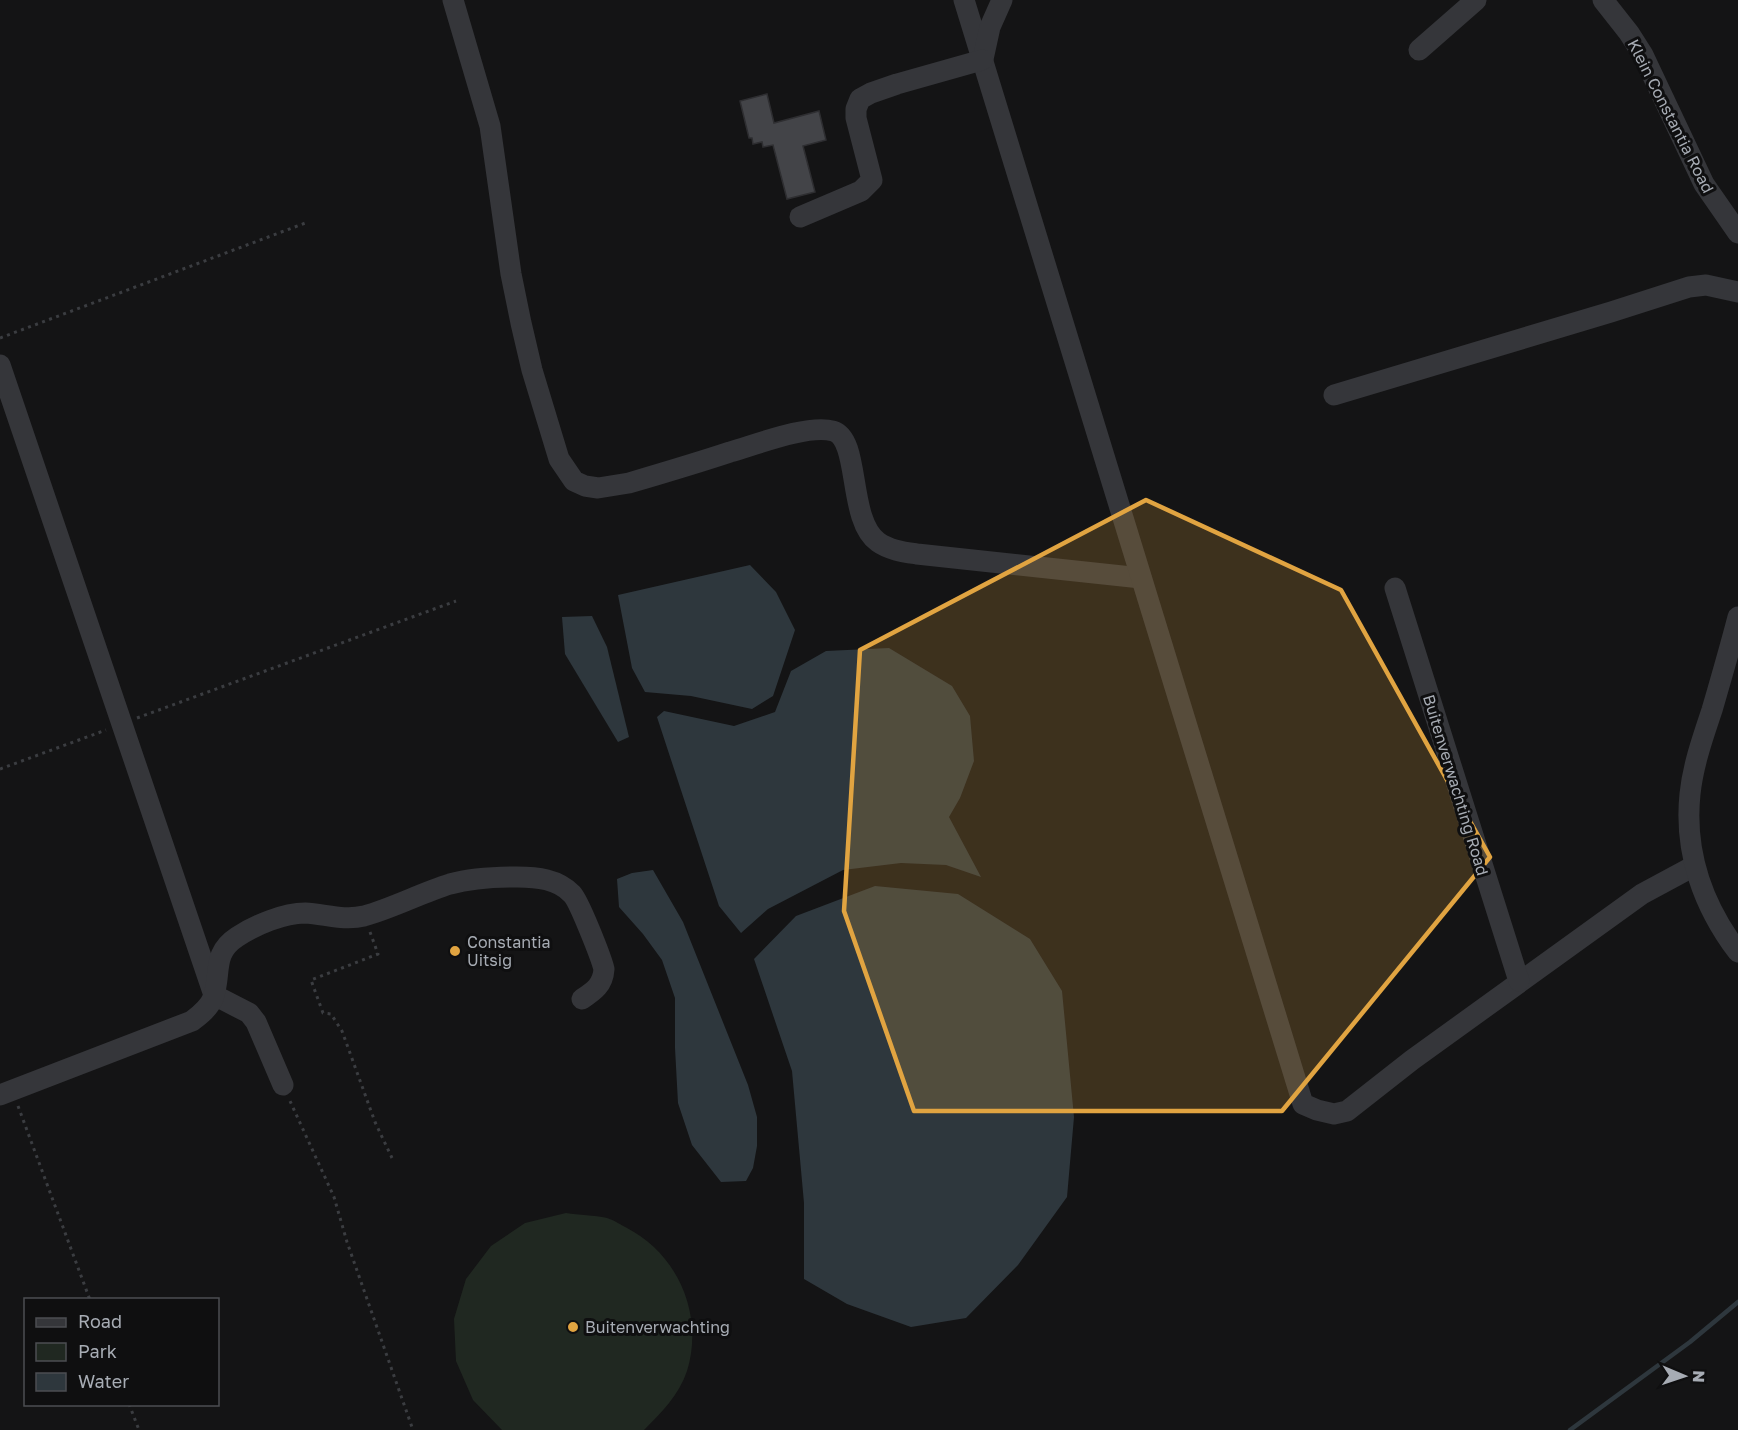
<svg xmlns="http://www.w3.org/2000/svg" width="1738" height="1430" font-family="'Golos Text',sans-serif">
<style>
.green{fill:#202821}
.water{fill:#2e373d}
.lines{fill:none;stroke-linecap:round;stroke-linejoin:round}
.stream{stroke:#2e373d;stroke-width:4.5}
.building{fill:#434448;stroke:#2e2e31;stroke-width:1.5}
.path{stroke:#3b3d41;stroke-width:3;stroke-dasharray:3 4.5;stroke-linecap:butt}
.minor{stroke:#35363a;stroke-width:21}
.marked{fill:#e1a441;fill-opacity:0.2;stroke:#e1a441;stroke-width:4.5;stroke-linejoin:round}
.poi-dot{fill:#e1a441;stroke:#0f0f10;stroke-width:2}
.labels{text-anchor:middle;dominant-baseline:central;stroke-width:6;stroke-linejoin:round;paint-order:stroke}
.street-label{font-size:16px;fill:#a7acb4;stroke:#0f0f10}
.poi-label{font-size:16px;fill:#a7acb4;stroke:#0f0f10;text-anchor:start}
</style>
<rect width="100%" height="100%" fill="#141415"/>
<!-- green -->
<path class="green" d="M 566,1213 C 579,1215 594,1215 607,1218 C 614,1220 621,1225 627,1228 C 679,1255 704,1316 687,1371 C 679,1395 661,1413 644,1430 L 502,1430 L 473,1400 L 456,1361 L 454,1319 L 466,1279 L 491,1246 L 525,1223 Z"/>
<!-- water -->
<g class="water">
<polygon points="750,565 776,592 795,630 773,696 752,709 691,696 645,692 632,668 618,595"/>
<polygon points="592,616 607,647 629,737 618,742 565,654 562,617"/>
<polygon points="889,648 952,686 970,716 974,761 960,798 949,817 981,877 946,865 901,863 843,870 768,909 741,933 719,906 657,717 664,711 734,726 775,712 791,671 826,651"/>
<polygon points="653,870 683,922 748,1085 757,1117 757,1146 753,1168 746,1181 721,1182 692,1145 678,1103 675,1048 675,998 662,960 643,934 619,907 617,879 632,873"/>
<polygon points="875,886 958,894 1030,939 1062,991 1074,1117 1067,1197 1018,1265 966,1318 911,1327 847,1304 804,1279 804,1203 792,1071 754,959 796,916"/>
</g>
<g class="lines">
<!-- stream -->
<polyline class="stream" points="1570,1430 1690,1342 1738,1302"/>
</g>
<!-- building -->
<polygon class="building" points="767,94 774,123 819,111 826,140 803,146 815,192 787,199 773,145 763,147 762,142 753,144 752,138 749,138 740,101"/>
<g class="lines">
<!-- path -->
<g class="path">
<polyline points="0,338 308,222"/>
<polyline points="137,718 456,601"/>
<polyline points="0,769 106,730"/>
<polyline points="370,932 378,954 311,980 323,1013 331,1014 342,1031 375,1122 392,1158"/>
<polyline points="290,1101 334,1197 347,1242 413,1430"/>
<polyline points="18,1106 90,1300"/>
<polyline points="129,1404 139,1430"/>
</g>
<!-- minor -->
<g class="minor">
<path d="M 453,0 L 490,126 L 511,274 L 521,323 L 532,370 L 559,459 L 574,481 L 585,486 L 598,488 L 629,483 C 663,473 697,463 730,452 C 755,445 808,424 833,431 C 861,439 847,520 878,542 C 889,550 904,552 917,554 L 1141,578"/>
<polyline points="964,0 1303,1104 1317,1110 1334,1114 1347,1111 1412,1060 1642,894 1694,866"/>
<polyline points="1603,0 1629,33 1643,55 1704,184 1738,233"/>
<polyline points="1419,50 1476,0"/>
<polyline points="983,59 990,27 1002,0"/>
<polyline points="800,217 861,191 872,180 856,118 856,109 860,99 871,93 897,84 982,60"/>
<polyline points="0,365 214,995 249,1013 256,1022 283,1085"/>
<polyline points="1334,395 1611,312 1689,287 1706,285 1738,292"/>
<polyline points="1395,588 1519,981"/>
<path d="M 1738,617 C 1730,648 1721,679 1712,710 C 1703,737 1693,765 1690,794 C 1684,852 1703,906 1738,952"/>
<path d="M 0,1095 L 192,1021 C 200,1015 209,1008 213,998 C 222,974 211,954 237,937 C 255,925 284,913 305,913 C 325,914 344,921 364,916 C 393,908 421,893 450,884 C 472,878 495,877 517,877 C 537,877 558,879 572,894 C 579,901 601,957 604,969 C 603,985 594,991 582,999"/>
</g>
</g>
<!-- marked area -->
<path class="marked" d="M 1146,500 L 1341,590 L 1490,857 L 1282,1111 L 914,1111 L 844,911 L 860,650 Z"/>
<!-- markers -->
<g class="poi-dot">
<circle cx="455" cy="951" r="6"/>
<circle cx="573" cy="1327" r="6"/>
</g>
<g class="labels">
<!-- street labels -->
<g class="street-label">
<text transform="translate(1671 116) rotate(63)">Klein Constantia Road</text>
<text transform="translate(1456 785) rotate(73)">Buitenverwachting Road</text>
</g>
<!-- poi labels -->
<g class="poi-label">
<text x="467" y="942">Constantia<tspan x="467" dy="18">Uitsig</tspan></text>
<text x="585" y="1327">Buitenverwachting</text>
</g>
</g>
<!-- legend -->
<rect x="24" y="1298" width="195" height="108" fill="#0f0f10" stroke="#4c4e52" stroke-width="1.5"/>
<rect x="36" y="1318" width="30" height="9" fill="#35363a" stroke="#4c4e52" stroke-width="1.5"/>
<text x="78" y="1328" font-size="18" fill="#a7acb4">Road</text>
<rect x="36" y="1343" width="30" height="18" fill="#202821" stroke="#4c4e52" stroke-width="1.5"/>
<text x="78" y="1358" font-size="18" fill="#a7acb4">Park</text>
<rect x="36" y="1373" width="30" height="18" fill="#2e373d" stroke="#4c4e52" stroke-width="1.5"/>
<text x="78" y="1388" font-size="18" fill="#a7acb4">Water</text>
<!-- north arrow -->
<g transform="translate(1684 1376) rotate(92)" stroke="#0f0f10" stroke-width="4.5" paint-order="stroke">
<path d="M0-4.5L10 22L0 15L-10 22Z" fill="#a7acb4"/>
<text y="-9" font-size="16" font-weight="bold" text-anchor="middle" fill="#a7acb4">N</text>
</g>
</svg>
